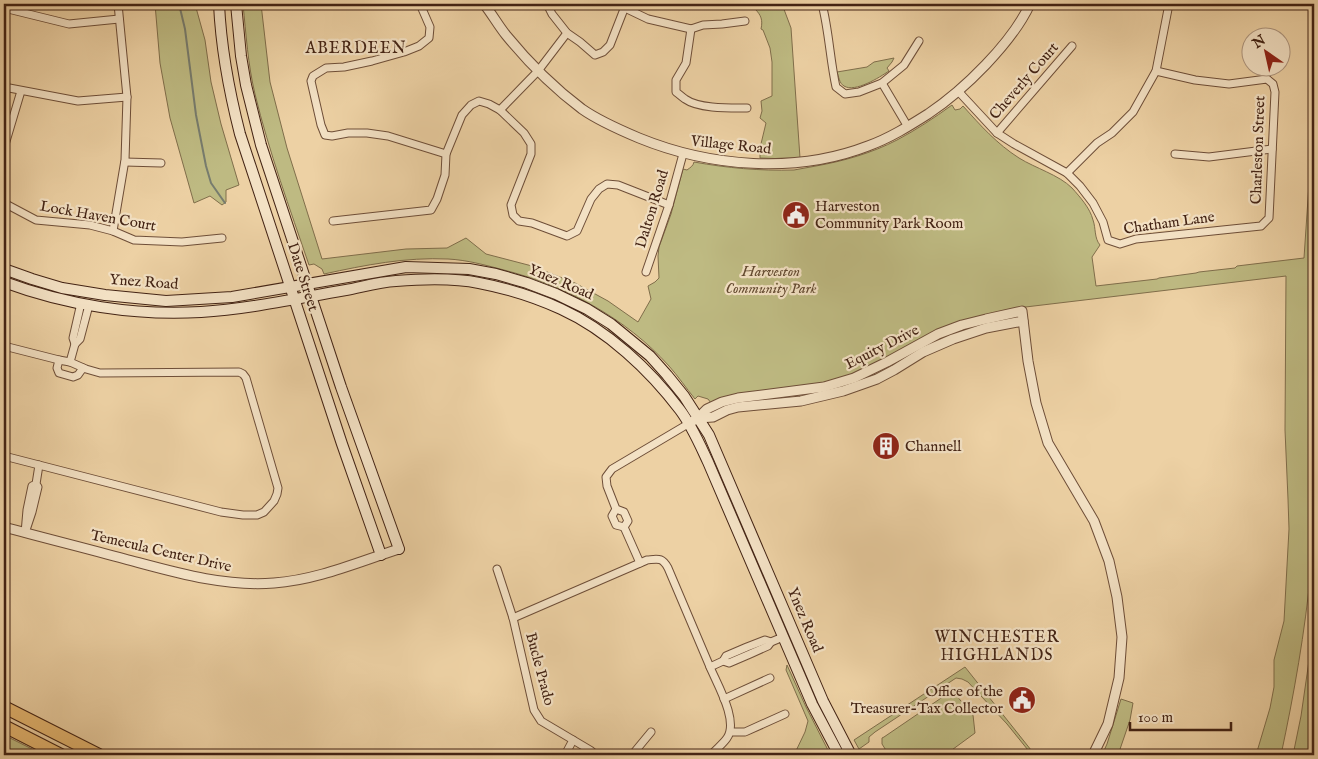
<svg xmlns="http://www.w3.org/2000/svg" width="1318" height="759" font-family="'IM FELL English',serif">
<style>
.green{fill:#beba82;stroke:#806e4b}
.lines{fill:none;stroke-linecap:round;stroke-linejoin:round}
.stream{stroke:#777c6e;stroke-width:2}
.minor-casing{stroke:#6e4e38;stroke-width:9}
.tertiary-casing{stroke:#6e4e38;stroke-width:11}
.secondary-casing{stroke:#432314;stroke-width:12}
.motorway-casing{stroke:#432314;stroke-width:14}
.minor{stroke:#f3e1c4;stroke-width:7}
.tertiary{stroke:#f3e1c4;stroke-width:9}
.secondary{stroke:#f3e1c4;stroke-width:10}
.motorway{stroke:#e6b872;stroke-width:12}
.labels{text-anchor:middle;dominant-baseline:central;stroke-width:4.5;stroke-linejoin:round;paint-order:stroke}
.street-label{font-size:15px;fill:#432314;stroke:#f3e1c4}
.poi-label{font-size:15px;fill:#432314;stroke:#f3e1c4;text-anchor:start}
.park-label{font-size:15px;font-style:italic;fill:#624930;stroke:#f3e1c4}
.neighbourhood-label{font-size:16px;letter-spacing:1px;fill:#432314;stroke:#f3e1c4}
</style>
<rect width="100%" height="100%" fill="#edd1a4"/>
<filter id="stains"><feTurbulence type="fractalNoise" baseFrequency=".004" numOctaves="4"/><feColorMatrix values="0 0 0 0 .2 0 0 0 0 .09 0 0 0 0 .02 0 0 0 .5 -.17"/></filter>
<radialGradient id="worn" r=".72"><stop offset=".6" stop-color="#630" stop-opacity="0"/><stop offset="1" stop-color="#630" stop-opacity=".3"/></radialGradient>
<!-- green -->
<g class="green">
<polygon points="155,4 195,4 205,40 211,82 221,124 239,185 226,190 226,202 222,205 210,196 194,203 170,118 160,63"/>
<path d="M 243,4 L 261,4 L 270,82 L 287,148 L 322,259 L 406,249 L 447,248 L 466,238 L 486,254 L 532,266 L 575,283 L 608,301 L 638,322 L 651,299 L 648,286 L 655,282 L 659,278 L 658,256 L 659,247 L 671,214 L 683,169 L 687,170 C 691,167 693,166 694,162 C 727,168 760,171 794,170 C 801,169 809,167 816,166 C 844,161 872,153 897,140 C 916,130 934,118 952,105 L 955,110 L 960,109 L 963,106 C 980,125 997,144 1019,158 C 1035,168 1059,175 1072,188 C 1080,197 1090,208 1093,220 C 1096,228 1094,238 1100,245 L 1092,257 L 1096,286 L 1157,279 L 1159,278 L 1196,273 L 1199,272 L 1235,268 L 1237,266 L 1304,258 L 1310,169 L 1314,69 L 1314,511 C 1313,530 1313,550 1311,569 C 1305,632 1294,694 1281,755 L 1256,755 L 1270,708 L 1274,687 L 1274,660 L 1284,621 L 1289,529 L 1288,499 L 1285,430 L 1286,276 L 1017,308 L 970,319 L 863,371 L 823,384 L 803,387 L 741,393 L 728,396 L 711,403 L 708,399 L 698,396 L 695,399 C 686,388 678,376 669,366 C 626,318 566,286 504,270 C 485,265 467,260 448,259 C 406,257 365,265 324,274 L 322,269 L 314,264 L 309,265 C 290,209 269,152 255,94 C 248,65 246,34 243,4 Z"/>
<path d="M 757,4 L 782,4 L 791,28 L 800,158 L 789,159 L 760,158 L 760,148 L 766,123 L 760,118 L 762,111 L 761,101 L 772,96 L 772,62 L 770,48 L 763,30 L 761,29 C 763,20 761,15 755,9 L 758,5 Z"/>
<path d="M 894,58 L 892,62 L 887,68 L 889,71 C 880,77 855,93 844,86 C 839,83 839,77 837,72 L 867,67 L 874,62 Z"/>
<polygon points="1314,626 1314,755 1293,755 1301,716"/>
<polygon points="787,665 806,707 829,752 830,753 828,755 794,755 805,732 808,721 786,670"/>
<polygon points="965,667 1035,755 1032,755 1007,724 968,682 962,679 956,678 875,732 869,737 869,742 859,749 854,740"/>
<polygon points="950,692 955,694 973,715 975,733 945,755 889,755 882,744 882,738 884,737"/>
<polygon points="1121,699 1133,703 1130,720 1118,755 1102,755 1107,744"/>
<polygon points="4,735 44,755 4,754"/>
</g>
<g class="lines">
<!-- stream -->
<g class="stream">
<polyline points="179,4 185,29 196,115 206,166 211,183 225,203"/>
<polyline points="1311,755 1314,737"/>
</g>
<!-- minor casing -->
<g class="minor-casing">
<g id="minor">
<polyline points="420,4 430,27 429,38 419,46 404,52 372,61 344,67 326,68 313,76 311,81 321,125 325,135 332,136 348,133 367,133 388,136 446,154"/>
<polyline points="549,4 548,6 552,14 567,33 580,42 595,55 603,52 610,45 626,4"/>
<path d="M 822,4 C 829,31 830,60 836,87 L 845,94 L 859,92 L 882,83 L 904,65 L 919,41"/>
<polyline points="4,8 69,24 119,19"/>
<polyline points="625,8 648,19 691,29 703,25 722,24 745,21"/>
<path d="M 691,29 L 686,63 L 676,80 L 676,92 C 679,94 682,97 685,99 C 699,109 730,108 747,108"/>
<polyline points="882,83 908,127"/>
<polyline points="4,87 78,101 127,97"/>
<polyline points="958,91 997,133 1014,144 1067,173 1080,186 1093,203 1103,222 1108,240 1120,244 1136,239 1261,226 1269,218 1275,92 1273,84 1267,79 1229,84 1195,80 1156,71"/>
<polyline points="500,110 538,71 567,33"/>
<polyline points="997,133 1072,46"/>
<polyline points="4,148 21,91"/>
<polyline points="1175,154 1209,157 1272,149"/>
<polyline points="125,162 161,163"/>
<polyline points="1067,173 1097,143 1112,133 1133,112 1156,71 1169,4"/>
<polyline points="4,203 36,220 90,225 113,231 134,240 182,242 222,238"/>
<polyline points="333,221 431,210 437,199 445,175 446,154 462,115 471,105 479,101 489,104 500,110 524,133 531,144 531,154 511,205 513,215 519,221 532,223 567,236 577,231 591,199 599,189 607,184 618,185 669,205"/>
<polyline points="113,231 125,160 127,97 118,4"/>
<polyline points="646,272 669,205 683,154"/>
<polyline points="75,344 73,338 81,303"/>
<polyline points="4,346 59,360"/>
<polyline points="70,362 59,360 57,368 59,373 73,377 78,375 83,368"/>
<polyline points="4,456 39,465"/>
<polyline points="36,484 38,487 32,512 25,533 27,510 32,486 36,484 39,465 221,512 243,515 257,515 264,512 274,501 277,494 278,488 246,378 243,374 239,372 100,373 86,369 70,362 75,344 80,339 89,305"/>
<polyline points="616,509 612,516 616,525 624,527"/>
<polyline points="640,563 624,527 628,521 624,512 616,509 607,486 606,477 612,469 688,424"/>
<polyline points="497,569 513,618 534,710 541,721 590,750 596,755"/>
<path d="M 513,618 L 647,560 C 658,559 662,557 668,568 L 710,667"/>
<polyline points="723,661 729,663 750,654 768,646 771,642 783,637"/>
<polyline points="724,699 770,678"/>
<polyline points="731,732 745,732 785,714"/>
<polyline points="565,755 573,740"/>
<polyline points="632,755 651,732"/>
<path d="M 711,755 C 716,749 723,744 727,738 C 739,721 717,684 710,667 L 723,661 L 726,656 L 747,647 L 765,640 L 771,642"/>
</g>
</g>
<!-- tertiary casing -->
<g class="tertiary-casing">
<g id="tertiary">
<path d="M 484,4 C 492,14 498,25 506,35 C 528,62 554,88 582,109 C 599,121 620,130 639,138 C 710,167 796,174 868,146 C 890,138 909,126 928,114 C 964,90 1012,43 1030,4"/>
<polyline points="698,418 713,417 727,410 738,407 801,401 843,391 877,379 894,370 923,352 953,339 986,328 1023,321"/>
<polyline points="693,421 698,418 707,409 722,402 738,398 824,387 854,378 887,362 938,334 962,325 986,319 1022,311 1028,361 1036,403 1048,443 1094,521 1109,561 1117,597 1122,637 1119,678 1108,724 1093,755"/>
<path d="M 4,527 C 44,538 85,548 125,559 C 174,572 223,587 274,583 C 317,580 358,562 399,549"/>
</g>
</g>
<!-- secondary casing -->
<g class="secondary-casing">
<g id="secondary">
<path d="M 219,4 C 221,48 229,91 240,134 L 342,444 L 381,555"/>
<polyline points="236,4 241,56 246,85 261,145 341,387 399,549"/>
<polyline points="4,269 32,279 62,288 105,295 166,301 232,297 406,267 469,269 496,274 527,283 556,294 587,309 611,324 650,356 667,375 684,396 709,435 823,701 851,755"/>
<path d="M 4,282 C 66,305 135,316 201,312 C 250,309 298,298 346,290 C 362,287 379,282 396,281 C 422,279 454,278 479,283 C 505,288 537,298 561,309 C 607,330 650,370 680,410 C 692,426 700,445 708,462 L 812,704 L 839,755"/>
</g>
</g>
<!-- motorway casing -->
<g class="motorway-casing">
<g id="motorway">
<polyline points="4,707 99,755"/>
<polyline points="4,726 61,755"/>
</g>
</g>
<!-- minor -->
<use href="#minor" class="minor"/>
<!-- tertiary -->
<use href="#tertiary" class="tertiary"/>
<!-- secondary -->
<use href="#secondary" class="secondary"/>
<!-- motorway -->
<use href="#motorway" class="motorway"/>
</g>
<!-- icons -->
<defs>
<g id="civic-disc" transform="scale(1.4375)"><circle r="9.5" fill="#8f2418" stroke="#f3e1c4"/><path d="M-.6-6.5H3V-4.5H.6V-3L4-1V1h2V6H-6V1h2V-1L-.6-3ZM-1.2 2.5V6h2.4V2.5Z" fill="#fff"/></g>
<g id="building-disc" transform="scale(1.4375)"><circle r="9.5" fill="#8f2418" stroke="#f3e1c4"/><path d="M-4-6H4V6H1V3H-1V6H-4ZM-2.5-4.3h1.7v1.8h-1.7ZM.8-4.3h1.7v1.8H.8ZM-2.5-1h1.7V.8h-1.7ZM.8-1h1.7V.8H.8Z" fill="#fff"/></g>
</defs>
<g fill-rule="evenodd">
<use href="#civic-disc" x="796" y="215"/>
<use href="#building-disc" x="886" y="446"/>
<use href="#civic-disc" x="1022" y="700"/>
</g>
<g class="labels">
<!-- street labels -->
<g class="street-label">
<text transform="translate(1024 81) rotate(-49)">Cheverly Court</text>
<text transform="translate(731 145) rotate(6)">Village Road</text>
<text transform="translate(1258 150) rotate(-88)">Charleston Street</text>
<text transform="translate(652 209) rotate(-73)">Dalton Road</text>
<text transform="translate(98 216) rotate(10)">Lock Haven Court</text>
<text transform="translate(1169 223) rotate(-8)">Chatham Lane</text>
<text transform="translate(303 277) rotate(72)">Date Street</text>
<text transform="translate(144 282) rotate(4)">Ynez Road</text>
<text transform="translate(561 282) rotate(23)">Ynez Road</text>
<text transform="translate(882 347) rotate(-27)">Equity Drive</text>
<text transform="translate(161 551) rotate(13)">Temecula Center Drive</text>
<text transform="translate(805 620) rotate(67)">Ynez Road</text>
<text transform="translate(540 669) rotate(75)">Bucle Prado</text>
</g>
<!-- poi labels -->
<g class="poi-label">
<text x="815" y="206">Harveston<tspan x="815" dy="17">Community Park Room</tspan></text>
<text x="905" y="446">Channell</text>
<text x="1003" y="691" text-anchor="end">Office of the<tspan x="1003" dy="17">Treasurer-Tax Collector</tspan></text>
</g>
<!-- park labels -->
<g class="park-label">
<text x="771" y="271">Harveston<tspan x="771" dy="17">Community Park</tspan></text>
</g>
<!-- neighbourhood labels -->
<g class="neighbourhood-label">
<text x="356" y="49">ABERDEEN</text>
<text x="997" y="638">WINCHESTER<tspan x="997" dy="18">HIGHLANDS</tspan></text>
</g>
</g>
<!-- margin -->
<rect width="1318" height="759" fill="none" stroke="#edd1a4" stroke-width="20"/>
<rect x="5" y="5" width="1308" height="749" fill="none" stroke="#432314" stroke-width="2.5"/>
<rect x="10" y="10" width="1298" height="739" fill="none" stroke="#432314"/>
<!-- north arrow -->
<g transform="translate(1266 52) rotate(326)"><circle r="24" fill="#f3e1c4" stroke="#ad957e"/>
<path d="M0-4L9 19L0 12L-9 19Z" fill="#8f2418"/>
<text y="-8" font-size="14" font-weight="bold" text-anchor="middle" fill="#432314">N</text>
</g>
<!-- scale -->
<path d="M1130 722v8h101v-8" fill="none" stroke="#432314" stroke-width="2.5"/>
<text x="1138" y="722" font-size="15" fill="#432314" stroke="#f3e1c4" stroke-width="4" paint-order="stroke">100 m</text>
<rect width="100%" height="100%" filter="url(#stains)"/>
<rect width="100%" height="100%" fill="url(#worn)"/>
</svg>
